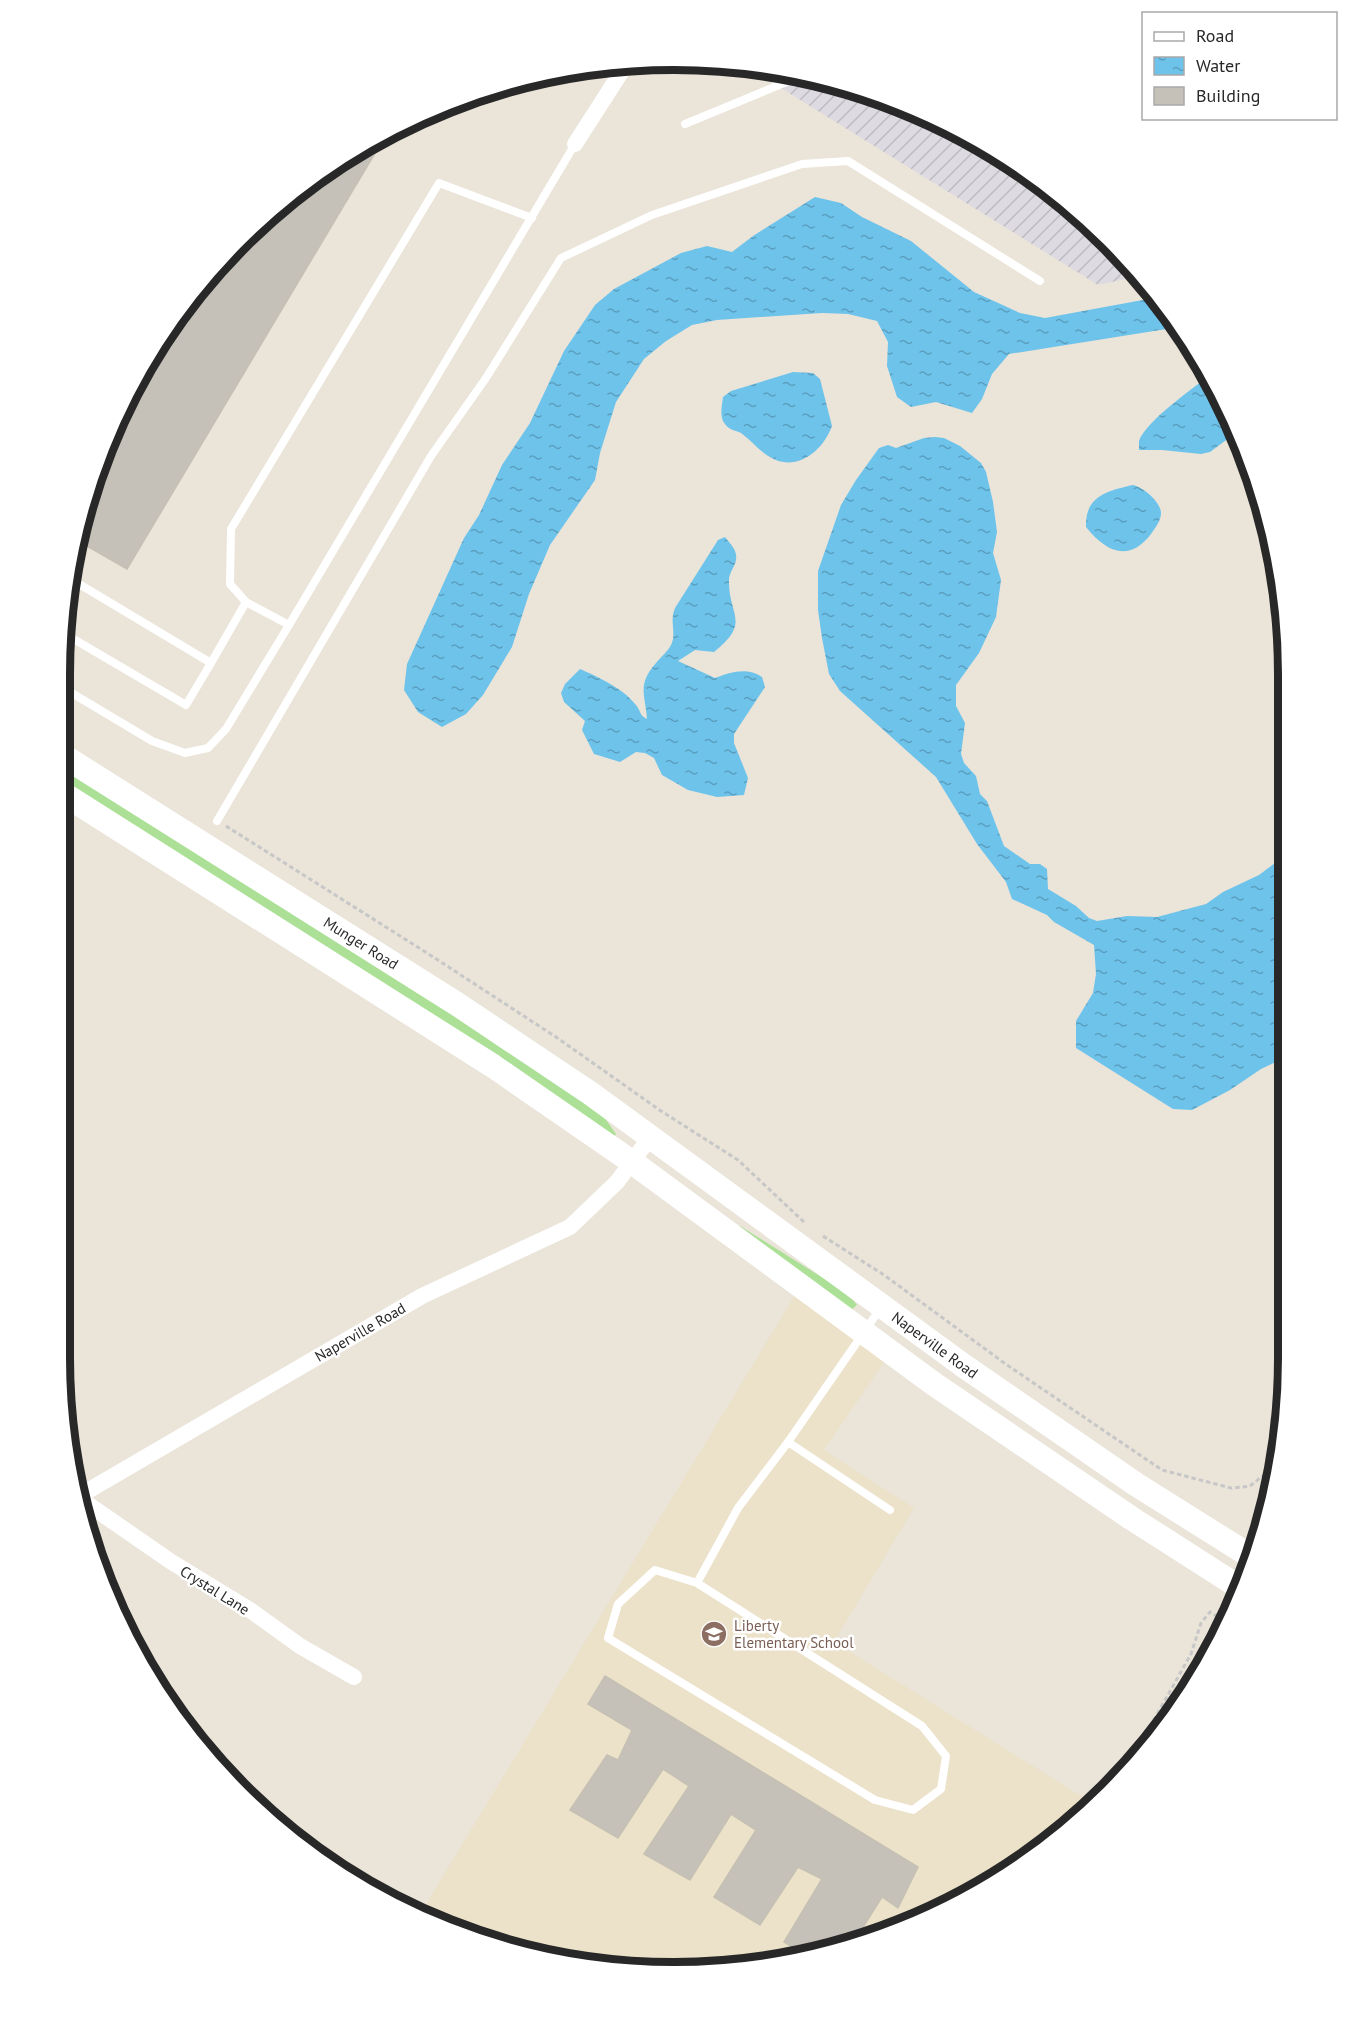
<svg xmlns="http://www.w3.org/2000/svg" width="1349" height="2032" font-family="'PT Sans',sans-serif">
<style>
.industrial{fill:url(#industrial-furrows)}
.education{fill:#ece2c9}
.grass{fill:#abe096}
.water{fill:url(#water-ripples)}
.building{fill:#c5c1b9;stroke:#c5c0b3;stroke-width:1.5}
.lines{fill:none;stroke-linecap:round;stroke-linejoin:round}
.path{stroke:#c7c7c7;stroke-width:3;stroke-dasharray:4.5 3;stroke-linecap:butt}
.lane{stroke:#fff;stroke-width:8}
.street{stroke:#fff;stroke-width:16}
.secondary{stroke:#fff;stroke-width:24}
.labels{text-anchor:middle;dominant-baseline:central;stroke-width:5;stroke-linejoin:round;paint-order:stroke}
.street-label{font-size:15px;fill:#282828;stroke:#fff}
.education-label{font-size:15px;fill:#785e54;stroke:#fff;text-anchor:start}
.rim{fill:none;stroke:#282828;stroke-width:8}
</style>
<defs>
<pattern id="industrial-furrows" width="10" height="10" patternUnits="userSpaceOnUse" patternTransform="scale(1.5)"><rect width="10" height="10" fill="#dddae2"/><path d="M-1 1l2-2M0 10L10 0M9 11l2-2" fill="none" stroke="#bebbc2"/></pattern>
<pattern id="water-ripples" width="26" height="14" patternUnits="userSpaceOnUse" patternTransform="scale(1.5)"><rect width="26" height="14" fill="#6ec3eb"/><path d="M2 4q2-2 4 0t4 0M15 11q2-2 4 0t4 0" fill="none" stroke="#5a9ebe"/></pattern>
</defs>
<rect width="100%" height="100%" fill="#eae4d9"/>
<!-- industrial -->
<polygon class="industrial" points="744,65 755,65 872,93 982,143 1080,213 1139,276 1098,285"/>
<!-- education -->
<polygon class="education" points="795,1295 885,1361 824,1450 914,1508 834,1642 1089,1801 1080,1815 1049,1845 981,1890 909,1925 795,1960 634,1971 554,1960 440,1925 420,1914"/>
<!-- grass -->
<g class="grass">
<polygon points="65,770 403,982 602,1114 616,1134 614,1137 321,944 65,783"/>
<polygon points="740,1226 847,1293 857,1305 851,1310 739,1228"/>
</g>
<!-- water -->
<g class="water">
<polygon points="815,197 841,203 862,217 911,241 974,292 1020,313 1045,318 1159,297 1179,327 1009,354 992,374 982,399 972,413 936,402 911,407 897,397 887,366 888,342 877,321 848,314 822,313 717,320 692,325 666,341 644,359 616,402 600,453 595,480 550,545 529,594 512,647 483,695 466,714 442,727 418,712 404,690 407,664 464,538 479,515 502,465 530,423 564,351 595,305 614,289 681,253 707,246 732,252 753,236"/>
<path d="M 793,372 L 813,373 L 820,379 L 832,426 C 823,451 796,473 770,457 C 759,451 751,440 741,433 C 735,430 729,430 725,424 C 719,417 722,406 723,397 L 731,391 Z"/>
<path d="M 1209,376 L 1226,403 L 1237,432 L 1210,452 L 1201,454 L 1162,450 L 1139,450 C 1139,449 1139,442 1139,441 C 1146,421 1192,389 1209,376 Z"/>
<polygon points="935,437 944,438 960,446 981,463 986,472 993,502 997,532 993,553 1001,580 996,617 979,653 956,685 956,706 965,723 961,754 964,763 976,776 980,794 987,801 1004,846 1030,864 1040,864 1047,869 1048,889 1076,906 1089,918 1097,921 1127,916 1157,917 1206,904 1223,892 1259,875 1287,854 1286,1057 1261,1069 1230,1090 1192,1110 1173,1109 1076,1048 1076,1021 1093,993 1096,974 1094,945 1054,922 1047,915 1012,899 1006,882 977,844 936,777 840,691 829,674 822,638 818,610 818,571 841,505 856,480 879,448 888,445 896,448 924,438"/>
<path d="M 1133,485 C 1143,487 1161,502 1161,513 C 1161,521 1155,528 1151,534 C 1129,563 1106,552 1086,527 C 1085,496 1107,491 1133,485 Z"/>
<path d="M 725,537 C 733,547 740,553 734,566 C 732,570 729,575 729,580 C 728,615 752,622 714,652 L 695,650 L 678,661 L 715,678 C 731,672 747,667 762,677 L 765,687 L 734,734 L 734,743 L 748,778 L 744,795 L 717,797 L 688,790 L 662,775 L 654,758 L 645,753 L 636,752 L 620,762 L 594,754 L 582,730 L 585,721 L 564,702 L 561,693 L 565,684 L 580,669 C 598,677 623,688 636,705 C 641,711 639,715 647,719 C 645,693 637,685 656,663 C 661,657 668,651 671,645 C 677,633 669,622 675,608 L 718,540 Z"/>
</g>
<!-- building -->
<g class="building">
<polygon points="387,133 127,569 78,541 93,477 123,403 213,269 301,187"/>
<polygon points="605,1676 918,1867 898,1908 882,1897 853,1943 807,1956 784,1942 822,1879 798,1867 760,1925 714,1897 756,1830 731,1814 690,1880 644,1854 689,1786 663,1769 618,1838 570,1810 607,1755 618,1760 632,1730 588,1704"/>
</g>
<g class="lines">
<!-- path -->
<g class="path">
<polyline points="226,826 427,953 556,1037 661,1111 738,1160 804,1222"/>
<polyline points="823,1236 884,1275 1007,1365 1162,1470 1231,1488 1243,1487 1250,1486 1269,1471 1281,1450"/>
<polyline points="1114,1784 1151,1725 1191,1654 1201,1623 1210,1612 1228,1623"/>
</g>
<!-- lane -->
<g class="lane">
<polyline points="753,65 781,84"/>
<polyline points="685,124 801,76"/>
<polyline points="246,602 230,584 231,529 439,183 532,218"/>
<polyline points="289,625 575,144"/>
<polyline points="65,634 186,705 211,663 69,578"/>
<polyline points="65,689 152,741 185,753 208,748 226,729 289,625 246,602 211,663"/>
<polyline points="217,821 431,456 486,378 561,258 652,215 802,164 848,161 1040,281"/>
<polyline points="788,1442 890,1510"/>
<polyline points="697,1583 655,1570 618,1604 608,1638 875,1800 913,1810 941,1789 946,1756 922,1726 697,1583 738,1508 788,1442 880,1309"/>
<polyline points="904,1927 911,1917 927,1917"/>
</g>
<!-- street -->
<g class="street">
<polyline points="575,144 627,63"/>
<polyline points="79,1496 422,1296 570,1227 617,1182 651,1136"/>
<polyline points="79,1498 170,1561 250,1610 300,1646 354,1677"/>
</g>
<!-- secondary -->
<g class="secondary">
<polyline points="65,757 457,1004 590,1093 964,1366 1137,1485 1255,1559"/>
<polyline points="65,795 493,1066 632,1162 934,1384 1131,1518 1242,1589"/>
</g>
</g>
<!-- icons -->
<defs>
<g id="school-disc" transform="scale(1.35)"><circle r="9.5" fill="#8d6e63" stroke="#fff"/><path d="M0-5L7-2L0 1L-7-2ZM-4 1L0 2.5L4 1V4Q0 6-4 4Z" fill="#fff"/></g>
</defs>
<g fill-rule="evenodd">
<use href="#school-disc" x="714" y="1634"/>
</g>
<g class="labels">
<!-- street labels -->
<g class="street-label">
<text transform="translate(361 943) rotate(32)">Munger Road</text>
<text transform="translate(360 1332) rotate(-30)">Naperville Road</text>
<text transform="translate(935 1345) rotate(36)">Naperville Road</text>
<text transform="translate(215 1590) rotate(32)">Crystal Lane</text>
</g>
<!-- education labels -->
<g class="education-label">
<text x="734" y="1625">Liberty<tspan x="734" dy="17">Elementary School</tspan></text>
</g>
</g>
<!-- crop -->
<path d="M0 0H1349V2032H0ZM674 70H674A604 604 0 0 1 1278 674V1358A604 604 0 0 1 674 1962H674A604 604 0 0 1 70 1358V674A604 604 0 0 1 674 70Z" fill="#fff" fill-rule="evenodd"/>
<path class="rim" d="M674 70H674A604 604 0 0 1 1278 674V1358A604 604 0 0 1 674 1962H674A604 604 0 0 1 70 1358V674A604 604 0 0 1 674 70Z"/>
<!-- legend -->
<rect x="1142" y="12" width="195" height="108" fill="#ffffff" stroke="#a9a9a9" stroke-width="1.5"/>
<rect x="1154" y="32" width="30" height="9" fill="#ffffff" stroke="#a9a9a9" stroke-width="1.5"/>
<text x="1196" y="42" font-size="18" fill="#282828">Road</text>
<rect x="1154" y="57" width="30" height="18" fill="url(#water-ripples)" stroke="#a9a9a9" stroke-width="1.5"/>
<text x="1196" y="72" font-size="18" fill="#282828">Water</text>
<rect x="1154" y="87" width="30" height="18" fill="#c5c1b9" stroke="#a9a9a9" stroke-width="1.5"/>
<text x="1196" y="102" font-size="18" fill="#282828">Building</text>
</svg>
